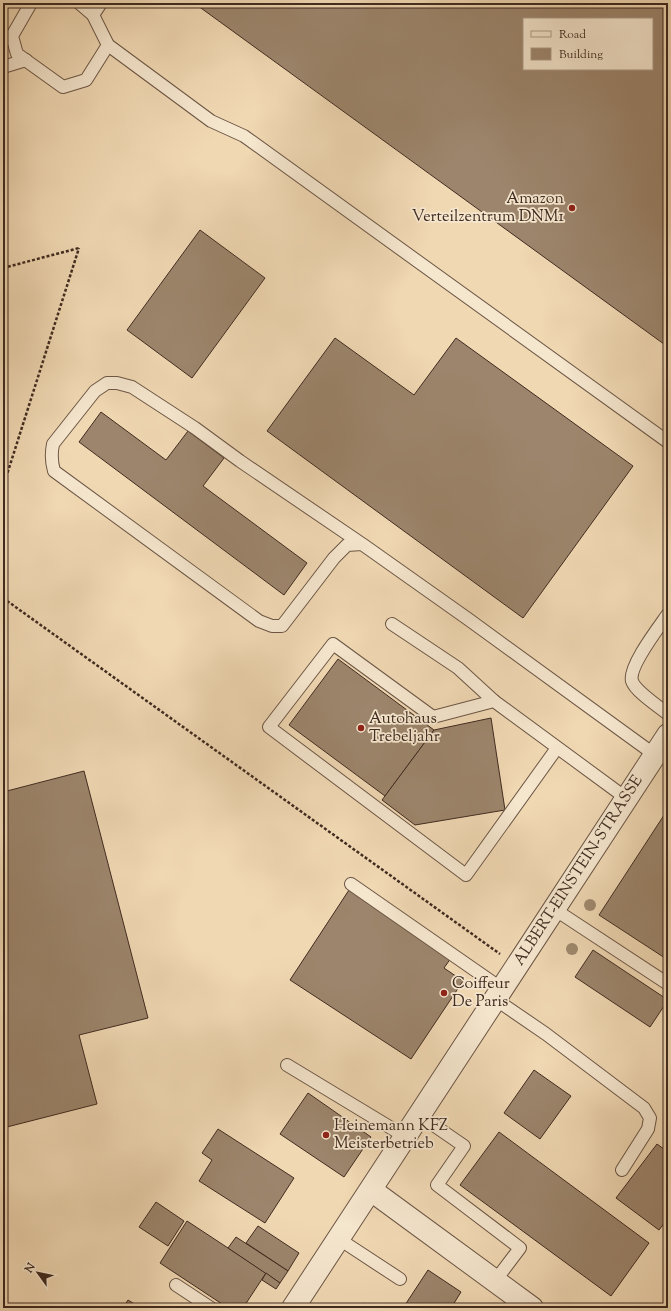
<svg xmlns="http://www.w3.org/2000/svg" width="671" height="1311" font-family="'Sorts Mill Goudy',serif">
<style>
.building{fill:#9c856c;stroke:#402b20;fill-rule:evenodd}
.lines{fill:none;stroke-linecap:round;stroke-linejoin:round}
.lane-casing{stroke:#6c5645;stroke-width:14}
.street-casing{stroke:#6c5645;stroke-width:24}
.path{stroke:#402b20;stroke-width:2.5;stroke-dasharray:3 2;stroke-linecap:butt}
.lane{stroke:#f5e6ce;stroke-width:12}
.street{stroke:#f5e6ce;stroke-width:22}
.tree{fill:#9f896f}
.poi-dot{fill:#8f2418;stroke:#f5e6ce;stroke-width:1.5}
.labels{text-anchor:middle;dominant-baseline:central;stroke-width:3.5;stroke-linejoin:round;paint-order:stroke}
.poi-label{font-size:16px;fill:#402b20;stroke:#f5e6ce;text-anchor:start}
.street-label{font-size:16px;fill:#402b20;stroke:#f5e6ce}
</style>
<rect width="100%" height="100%" fill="#f0d8b3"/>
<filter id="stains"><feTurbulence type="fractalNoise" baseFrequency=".005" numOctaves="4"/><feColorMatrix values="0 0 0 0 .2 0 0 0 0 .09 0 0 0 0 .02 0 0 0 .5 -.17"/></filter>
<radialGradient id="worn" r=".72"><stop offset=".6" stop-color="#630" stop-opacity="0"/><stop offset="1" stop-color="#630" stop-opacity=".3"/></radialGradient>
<!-- building -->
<g class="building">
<path d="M 194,3 L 668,3 L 668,347 ZM 524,19 L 652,19 L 652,69 L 524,69 Z"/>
<polygon points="200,230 265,278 192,378 127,330"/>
<polygon points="335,338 414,395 456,338 633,466 523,618 267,431"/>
<polygon points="101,412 166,460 188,431 224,458 203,486 307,563 284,595 79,442"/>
<polygon points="338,659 434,730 385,796 289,725"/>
<polygon points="491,718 505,810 415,825 382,800 434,730"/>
<polygon points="84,771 148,1018 79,1035 97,1104 3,1128 3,792"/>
<polygon points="668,809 668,960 599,915"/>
<polygon points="349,890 451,958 444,968 463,981 411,1059 290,980"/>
<polygon points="593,950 668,1000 650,1027 575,977"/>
<polygon points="534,1070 571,1096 540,1139 504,1113"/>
<polygon points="308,1093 371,1137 344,1177 280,1134"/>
<polygon points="218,1129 294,1178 265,1223 199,1181 212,1160 202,1153"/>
<polygon points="499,1132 649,1243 611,1296 460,1185"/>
<polygon points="657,1144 668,1152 668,1218 659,1230 616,1198"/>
<polygon points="156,1202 184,1221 168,1246 139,1227"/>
<polygon points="187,1221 266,1273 243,1308 228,1308 160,1263"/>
<polygon points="258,1226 299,1253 288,1271 246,1243"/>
<polygon points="236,1237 288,1271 280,1283 228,1248"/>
<polygon points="428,1270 461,1292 451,1308 403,1308"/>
<polygon points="266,1273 280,1283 276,1289 262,1280"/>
<polygon points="128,1300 141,1308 123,1308"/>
<polygon points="364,1303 372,1308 361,1308"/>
</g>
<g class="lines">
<!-- lane casing -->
<g class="lane-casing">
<g id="lane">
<polyline points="31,3 12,36 17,54 63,87 86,80 108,45"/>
<polyline points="79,3 93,15 108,45 211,121 244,136 668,442"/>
<polyline points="93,15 101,3"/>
<polyline points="3,67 26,60"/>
<path d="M 362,544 L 240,461 L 195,428 L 132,387 L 117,383 L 107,383 L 95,391 L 53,444 C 51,454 51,461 54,471 L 259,621 L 272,626 L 282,626 L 334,558 L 347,545 L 362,544 L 468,619 L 655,755"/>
<path d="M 668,614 C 659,627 628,667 632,681 C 635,691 659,707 668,714"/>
<polyline points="392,624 458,668 494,701"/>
<polyline points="557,748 466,875 269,727 333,644 433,717 494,701 626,798"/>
<polyline points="351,884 502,989"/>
<polyline points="554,909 668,984"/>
<polyline points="495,999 546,1034 644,1108 650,1118 648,1129 622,1170"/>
<polyline points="287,1065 406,1137"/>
<polyline points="419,1115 464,1146 437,1185 520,1248 495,1281"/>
<polyline points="339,1239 400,1279"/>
<polyline points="176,1285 211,1308"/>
</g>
</g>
<!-- street casing -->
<g class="street-casing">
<g id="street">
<polyline points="371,1190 532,1308"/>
<polyline points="293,1308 668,735"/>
</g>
</g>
<!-- path -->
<g class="path">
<polyline points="3,268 79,248"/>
<polyline points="3,487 79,248"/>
<polyline points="3,598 500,954"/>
</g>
<!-- lane -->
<use href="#lane" class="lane"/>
<!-- street -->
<use href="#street" class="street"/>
</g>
<!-- trees -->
<g class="tree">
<circle cx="590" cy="905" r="6"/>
<circle cx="572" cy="949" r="6"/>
</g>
<!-- markers -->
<g class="poi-dot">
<circle cx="572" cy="208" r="4"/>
<circle cx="361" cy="728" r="4"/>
<circle cx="444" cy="993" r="4"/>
<circle cx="326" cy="1135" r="4"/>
</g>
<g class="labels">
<!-- poi labels -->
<g class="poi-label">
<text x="564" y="199" text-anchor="end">Amazon<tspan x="564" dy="18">Verteilzentrum DNM1</tspan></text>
<text x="369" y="719">Autohaus<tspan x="369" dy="18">Trebeljahr</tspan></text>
<text x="452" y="984">Coiffeur<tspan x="452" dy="18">De Paris</tspan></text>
<text x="334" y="1126">Heinemann KFZ<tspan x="334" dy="18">Meisterbetrieb</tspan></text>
</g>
<!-- street labels -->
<g class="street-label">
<text transform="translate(579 871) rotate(-57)">ALBERT-EINSTEIN-STRASSE</text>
</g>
</g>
<!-- margin -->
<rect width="671" height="1311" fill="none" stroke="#f0d8b3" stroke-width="16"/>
<rect x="4" y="4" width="663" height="1303" fill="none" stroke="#402b20" stroke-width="2"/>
<rect x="8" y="8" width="655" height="1295" fill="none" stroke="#402b20"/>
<!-- legend -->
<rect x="523" y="18" width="130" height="52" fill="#f5e6ce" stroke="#ad9b88"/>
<rect x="531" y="31" width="20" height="6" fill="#f5e6ce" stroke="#ad9b88"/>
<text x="559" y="38" font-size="12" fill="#402b20">Road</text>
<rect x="531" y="48" width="20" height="12" fill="#9c856c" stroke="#ad9b88"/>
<text x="559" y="58" font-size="12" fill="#402b20">Building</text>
<!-- north arrow -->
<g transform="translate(38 1273) rotate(303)" stroke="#f5e6ce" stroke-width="3" paint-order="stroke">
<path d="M0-3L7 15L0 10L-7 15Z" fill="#402b20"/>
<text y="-6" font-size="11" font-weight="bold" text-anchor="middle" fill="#402b20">N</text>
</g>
<rect width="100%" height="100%" filter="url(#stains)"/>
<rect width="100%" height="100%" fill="url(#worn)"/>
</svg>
